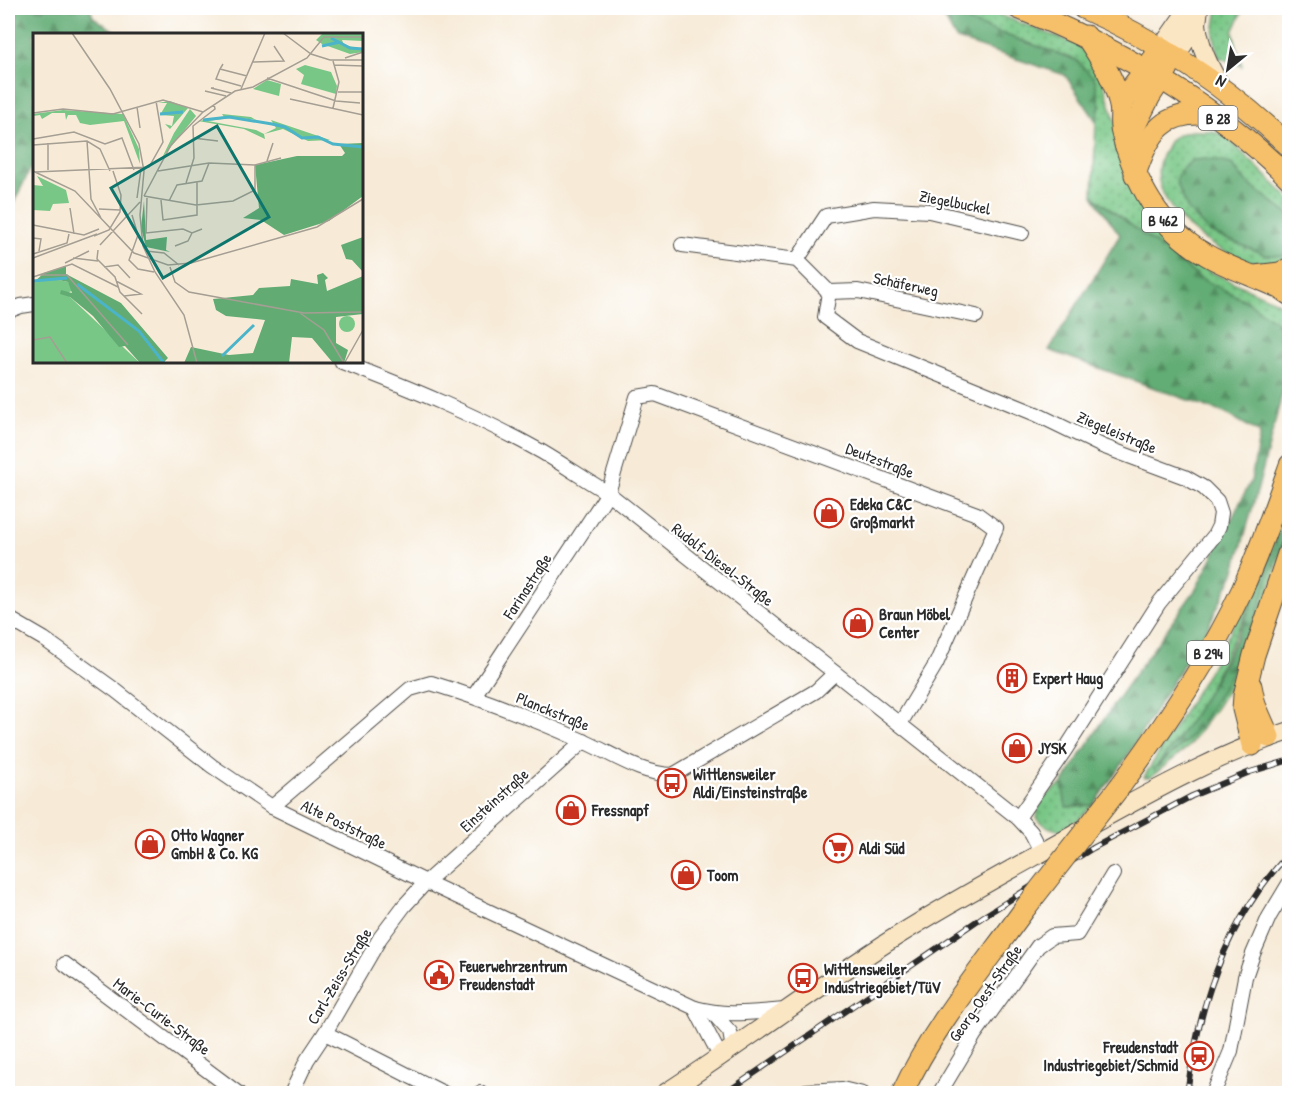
<svg xmlns="http://www.w3.org/2000/svg" width="1297" height="1101" font-family="'Patrick Hand',sans-serif">
<style>
.grass{fill:url(#grass-dots);stroke:#527959;stroke-width:1.5}
.forest{fill:url(#forest-firs);stroke:#466c50;stroke-width:1.5}
.lines{fill:none;stroke-linecap:round;stroke-linejoin:round}
.street-casing{stroke:#4a4845;stroke-width:16}
.secondary-casing{stroke:#4a4845;stroke-width:20}
.primary-casing{stroke:#4a4845;stroke-width:23}
.street{stroke:#fff;stroke-width:14}
.secondary{stroke:#fbe6c4;stroke-width:18}
.primary{stroke:#f6c06b;stroke-width:21}
.rail-casing{stroke:#2b2b2b;stroke-width:6}
.rail{stroke:#fff;stroke-width:4;stroke-dasharray:11;stroke-linecap:butt}
.primary-bridge-casing{stroke:#4a4845;stroke-width:23;stroke-linecap:butt}
.primary-bridge{stroke:#f6c06b;stroke-width:21}
.labels{text-anchor:middle;dominant-baseline:central;stroke-width:4.5;stroke-linejoin:round;paint-order:stroke}
.shield{fill:#fff;stroke:#6b6b6b;stroke-width:1.5}
.shield-label{font-size:15px;font-weight:bold;fill:#2b2b2b}
.street-label{font-size:16px;fill:#2b2b2b;stroke:#fff}
.poi-label{font-size:16px;font-weight:bold;fill:#2b2b2b;stroke:#fff;text-anchor:start}
.inset-river{fill:none;stroke:#4bb4c9;stroke-width:3}
.inset-road{fill:none;stroke:#a59e93;stroke-width:1.5}
.view{fill:#0f766e;fill-opacity:0.15;stroke:#0f766e;stroke-width:3}
.inset-edge{fill:none;stroke:#2b2b2b;stroke-width:3}
</style>
<defs>
<pattern id="grass-dots" width="8" height="8" patternUnits="userSpaceOnUse" patternTransform="scale(1.5)"><rect width="8" height="8" fill="#79c787"/><path d="M2 2h.1M6 6h.1" fill="none" stroke="#63a26f" stroke-width="1.8" stroke-linecap="round"/></pattern>
<pattern id="forest-firs" width="22" height="20" patternUnits="userSpaceOnUse" patternTransform="scale(1.5)"><rect width="22" height="20" fill="#62ac74"/><path d="M5 1l3.5 6h-7zM16 11l3.5 6h-7z" fill="#518c5f"/></pattern>
</defs>
<rect width="100%" height="100%" fill="#fff"/>
<filter id="ink" filterUnits="userSpaceOnUse"><feTurbulence type="fractalNoise" baseFrequency=".0167" numOctaves="2"/><feDisplacementMap in="SourceGraphic" scale="12" xChannelSelector="R" yChannelSelector="G"/><feConvolveMatrix kernelMatrix="1 2 1 2 8 2 1 2 1" color-interpolation-filters="sRGB"/></filter>
<filter id="wash" filterUnits="userSpaceOnUse"><feTurbulence type="fractalNoise" baseFrequency=".008" numOctaves="4" result="noise"/><feDisplacementMap in="SourceGraphic" scale="24" xChannelSelector="R" yChannelSelector="G"/><feGaussianBlur stdDeviation="1.35" result="paint"/><feColorMatrix in="noise" values="0 0 0 0 0 0 0 0 0 0 0 0 0 0 0 0 0 1.4 0 .05"/><feComposite in="paint" operator="in"/></filter>
<g filter="url(#wash)">
<rect width="100%" height="100%" fill="#f7ebd8"/>
<!-- grass -->
<g class="grass">
<polygon points="942,8 982,8 1078,45 1098,66 1140,201 1160,233 1182,255 1202,268 1277,302 1289,315 1290,368 1288,371 1278,323 1246,301 1200,278 1093,196 1096,121 1100,106 1076,60 941,12"/>
<polygon points="1218,8 1244,8 1233,32 1242,66 1218,57 1214,34"/>
<path d="M 1191,131 L 1213,131 L 1225,136 L 1289,198 L 1289,215 L 1246,182 L 1231,164 L 1289,257 C 1276,263 1259,264 1245,260 C 1206,249 1138,196 1164,152 C 1166,147 1169,139 1174,137 C 1179,134 1186,132 1191,131 Z"/>
<polygon points="1289,499 1289,510 1266,572 1200,708 1178,741 1157,767 1187,741 1205,718 1231,674 1239,651 1258,612 1270,572 1289,529 1260,619 1237,674 1217,706 1188,747 1151,777 1144,777 1209,671 1263,570"/>
<path d="M 1062,784 L 1067,807 L 1093,805 L 1067,830 C 1054,831 1047,828 1037,818 C 1037,800 1049,793 1062,784 Z"/>
</g>
<!-- forest -->
<g class="forest">
<polygon points="8,8 90,8 93,17 119,34 34,34 34,162 8,214"/>
<polygon points="941,12 1076,60 1095,79 1100,106 1096,121 1065,75 956,39"/>
<polygon points="1206,159 1231,164 1246,182 1289,215 1289,256 1266,255 1209,232 1188,210 1176,181 1181,170 1192,160"/>
<polygon points="1093,196 1200,278 1246,301 1278,323 1288,371 1258,488 1234,573 1206,631 1181,668 1127,757 1093,805 1066,807 1062,784 1120,695 1196,589 1251,481 1260,433 1227,414 1049,350 1120,235"/>
<path d="M 1289,510 L 1289,529 L 1270,572 L 1258,612 L 1239,651 L 1231,674 L 1205,718 L 1187,741 L 1153,770 C 1217,695 1255,602 1289,510 Z"/>
</g>
</g>
<g filter="url(#ink)">
<g class="lines">
<!-- street casing -->
<g class="street-casing">
<g id="street">
<polyline points="682,245 797,260 829,292"/>
<polyline points="797,260 826,216 874,208 929,211 1022,233"/>
<polyline points="829,292 825,317 857,341 1036,414 1102,446 1185,477 1204,488 1217,501 1221,513 1219,526 1214,536 1159,603 1065,750 1018,818"/>
<polyline points="829,292 858,291 976,316"/>
<polyline points="8,311 21,306 34,304"/>
<path d="M 342,362 C 410,388 478,416 542,452 C 564,465 586,480 608,493 L 1018,818 L 1031,832 L 1042,853"/>
<path d="M 8,618 L 44,639 L 115,690 L 212,766 L 272,807 L 426,882 L 695,1008 C 729,1017 753,1012 787,1010"/>
<polyline points="474,696 608,493 637,397 655,394 977,514 996,528 936,664 900,724"/>
<path d="M 272,807 L 410,689 L 431,683 C 483,699 534,719 583,741 C 613,754 640,774 673,775 L 816,691 L 835,673"/>
<polyline points="65,964 239,1094"/>
<polyline points="695,1008 721,1058"/>
<polyline points="713,1013 730,1032 733,1049"/>
<polyline points="325,1033 445,1094"/>
<polyline points="291,1094 307,1060 325,1033 380,938 404,906 426,882 584,741"/>
<polyline points="480,1094 480,1093"/>
<polyline points="800,1094 806,1091 842,1089 863,1094"/>
<polyline points="939,1094 975,1034 1038,946 1052,936 1077,934 1113,874"/>
<polyline points="1213,1094 1231,1051 1245,977 1253,954 1269,917 1290,882"/>
</g>
</g>
<!-- secondary casing -->
<g class="secondary-casing">
<g id="secondary">
<path d="M 1197,24 C 1200,48 1209,66 1221,87"/>
<polyline points="1161,48 1189,8"/>
<polyline points="1175,57 1197,24 1199,8"/>
<path d="M 664,1094 C 743,1043 818,986 897,936 C 957,898 1020,865 1082,830 C 1149,793 1216,755 1290,731"/>
</g>
</g>
<!-- primary casing -->
<g class="primary-casing">
<g id="primary">
<path d="M 1018,8 C 1117,48 1214,103 1290,179"/>
<path d="M 1083,8 C 1159,41 1230,89 1290,147"/>
<path d="M 1086,36 C 1100,58 1115,79 1120,106 C 1122,115 1119,123 1122,133 C 1136,183 1158,227 1205,254 C 1228,268 1255,276 1280,288 L 1290,295"/>
<polyline points="1121,107 1132,87 1154,58"/>
<polyline points="1125,145 1150,96 1168,68"/>
<path d="M 1135,175 C 1149,131 1164,109 1214,115"/>
<polyline points="1255,276 1280,273 1290,268"/>
<polyline points="1251,686 1255,705 1269,737"/>
<polyline points="1252,745 1243,709 1244,696 1254,655 1290,548"/>
<path d="M 1121,785 C 1166,724 1210,659 1242,590 C 1260,550 1275,507 1290,465"/>
<path d="M 902,1094 C 933,1026 983,967 1026,907"/>
</g>
</g>
<!-- street -->
<use href="#street" class="street"/>
<!-- secondary -->
<use href="#secondary" class="secondary"/>
<!-- primary -->
<use href="#primary" class="primary"/>
<!-- rail casing -->
<g class="rail-casing">
<g id="rail">
<polyline points="724,1094 984,916 1093,848 1192,796 1250,772 1290,760"/>
<path d="M 1187,1094 C 1196,1023 1216,951 1258,892 C 1267,878 1279,865 1290,852"/>
</g>
</g>
<!-- rail -->
<use href="#rail" class="rail"/>
<!-- primary-bridge casing -->
<g class="primary-bridge-casing">
<polyline id="primary-bridge" points="1026,907 1121,785"/>
</g>
<!-- primary-bridge -->
<use href="#primary-bridge" class="primary-bridge"/>
</g>
</g>
<!-- icons -->
<defs>
<g id="shop-ring" transform="scale(1.5)"><circle r="9.5" fill="#fff" stroke="#c8321e" stroke-width="1.5"/><path d="M-5-2.5h2.3a2.7 3.5 0 0 1 5.4 0H5L5.5 6h-11ZM-1.5-2.5h3a1.5 2.3 0 0 0-3 0Z" fill="#c8321e"/></g>
<g id="building-ring" transform="scale(1.5)"><circle r="9.5" fill="#fff" stroke="#c8321e" stroke-width="1.5"/><path d="M-4-6H4V6H1V3H-1V6H-4ZM-2.5-4.3h1.7v1.8h-1.7ZM.8-4.3h1.7v1.8H.8ZM-2.5-1h1.7V.8h-1.7ZM.8-1h1.7V.8H.8Z" fill="#c8321e"/></g>
<g id="bus-ring" transform="scale(1.5)"><circle r="9.5" fill="#fff" stroke="#c8321e" stroke-width="1.5"/><path d="M-5-6H5V4H4V6H2V4H-2V6H-4V4H-5ZM-3.5-4V0h7V-4ZM-3.5 1.2v1.5H-2V1.2ZM2 1.2v1.5H3.5V1.2Z" fill="#c8321e"/></g>
<g id="supermarket-ring" transform="scale(1.5)"><circle r="9.5" fill="#fff" stroke="#c8321e" stroke-width="1.5"/><path d="M-6-5.5h2.5l.6 2H6L4.5 2H-2.5L-4.4-4H-6ZM-1.5 3.2a1.3 1.3 0 1 0 .1 0ZM3 3.2a1.3 1.3 0 1 0 .1 0Z" fill="#c8321e"/></g>
<g id="civic-ring" transform="scale(1.5)"><circle r="9.5" fill="#fff" stroke="#c8321e" stroke-width="1.5"/><path d="M-.6-6.5H3V-4.5H.6V-3L4-1V1h2V6H-6V1h2V-1L-.6-3ZM-1.2 2.5V6h2.4V2.5Z" fill="#c8321e"/></g>
<g id="station-ring" transform="scale(1.5)"><circle r="9.5" fill="#fff" stroke="#c8321e" stroke-width="1.5"/><path d="M-3-6H3Q5-6 5-4V2Q5 4 3 4L4.5 6H3L1.5 4h-3L-3 6H-4.5L-3 4Q-5 4-5 2V-4Q-5-6-3-6ZM-3.5-4v3h7v-3ZM-3.5 1v1.5H-2V1ZM2 1v1.5H3.5V1Z" fill="#c8321e"/></g>
</defs>
<g fill-rule="evenodd">
<use href="#shop-ring" x="829" y="513"/>
<use href="#shop-ring" x="858" y="623"/>
<use href="#building-ring" x="1012" y="678"/>
<use href="#shop-ring" x="1017" y="748"/>
<use href="#bus-ring" x="672" y="783"/>
<use href="#shop-ring" x="571" y="810"/>
<use href="#shop-ring" x="150" y="844"/>
<use href="#supermarket-ring" x="838" y="848"/>
<use href="#shop-ring" x="686" y="875"/>
<use href="#civic-ring" x="439" y="975"/>
<use href="#bus-ring" x="803" y="978"/>
<use href="#station-ring" x="1199" y="1056"/>
</g>
<g class="labels">
<!-- shield labels -->
<g class="shield">
<rect x="1198.5" y="106" width="39" height="24" rx="4.5"/>
<rect x="1142" y="208" width="42" height="24" rx="4.5"/>
<rect x="1187" y="641" width="42" height="24" rx="4.5"/>
</g>
<g class="shield-label">
<text x="1218" y="118">B 28</text>
<text x="1163" y="220">B 462</text>
<text x="1208" y="653">B 294</text>
</g>
<!-- street labels -->
<g class="street-label">
<text transform="translate(955 202) rotate(11)">Ziegelbuckel</text>
<text transform="translate(906 284) rotate(12)">Schäferweg</text>
<text transform="translate(1117 432) rotate(23)">Ziegeleistraße</text>
<text transform="translate(880 460) rotate(21)">Deutzstraße</text>
<text transform="translate(723 564) rotate(38)">Rudolf-Diesel-Straße</text>
<text transform="translate(527 586) rotate(-57)">Farinastraße</text>
<text transform="translate(553 711) rotate(22)">Planckstraße</text>
<text transform="translate(494 800) rotate(-42)">Einsteinstraße</text>
<text transform="translate(344 824) rotate(26)">Alte Poststraße</text>
<text transform="translate(339 976) rotate(-59)">Carl-Zeiss-Straße</text>
<text transform="translate(985 993) rotate(-55)">Georg-Oest-Straße</text>
<text transform="translate(162 1016) rotate(37)">Marie-Curie-Straße</text>
</g>
<!-- poi labels -->
<g class="poi-label">
<text x="850" y="504">Edeka C&amp;C<tspan x="850" dy="18">Großmarkt</tspan></text>
<text x="879" y="614">Braun Möbel<tspan x="879" dy="18">Center</tspan></text>
<text x="1033" y="678">Expert Haug</text>
<text x="1038" y="748">JYSK</text>
<text x="693" y="774">Wittlensweiler<tspan x="693" dy="18">Aldi/Einsteinstraße</tspan></text>
<text x="592" y="810">Fressnapf</text>
<text x="171" y="835">Otto Wagner<tspan x="171" dy="18">GmbH &amp; Co. KG</tspan></text>
<text x="859" y="848">Aldi Süd</text>
<text x="707" y="875">Toom</text>
<text x="460" y="966">Feuerwehrzentrum<tspan x="460" dy="18">Freudenstadt</tspan></text>
<text x="824" y="969">Wittlensweiler<tspan x="824" dy="18">Industriegebiet/TüV</tspan></text>
<text x="1178" y="1047" text-anchor="end">Freudenstadt<tspan x="1178" dy="18">Industriegebiet/Schmid</tspan></text>
</g>
</g>
<!-- overview -->
<g transform="translate(33 33)">
<rect width="330" height="330" fill="#f7ebd8"/>
<path d="M 290,0 L 330,0 L 330,8 L 309,7 L 311,12 L 330,16 L 330,19 L 317,21 L 289,11 L 283,7 ZM 272,32 L 298,39 L 304,53 L 303,61 L 268,51 L 271,42 L 263,36 ZM 137,68 L 155,75 L 137,96 L 132,91 L 139,93 L 141,83 L 127,82 L 134,70 L 125,70 ZM 157,76 L 163,83 L 129,125 L 141,100 ZM 30,77 L 90,81 L 106,116 L 107,131 L 91,88 L 57,92 L 47,90 L 43,82 L 35,82 L 33,87 L 32,80 L 19,80 L 9,86 L 7,82 L 0,83 L 0,81 ZM 189,81 L 218,84 L 223,87 L 199,84 L 224,89 L 197,85 L 175,88 L 223,97 L 231,101 L 243,95 L 238,87 L 297,107 L 275,108 L 250,96 L 231,101 L 232,106 L 211,96 L 165,88 L 191,84 ZM 4,143 L 33,157 L 36,170 L 20,171 L 17,178 L 0,177 L 0,152 L 10,153 ZM 21,246 L 35,249 L 41,257 L 34,260 L 37,264 L 107,330 L 0,330 L 0,250 Z" fill="#79c787"/>
<path d="M 330,110 L 330,163 L 296,188 L 251,202 L 228,187 L 210,185 L 226,175 L 222,132 L 264,123 L 309,123 L 312,120 L 306,111 ZM 111,168 L 113,207 L 134,204 L 133,217 L 137,219 L 113,214 L 108,195 ZM 330,204 L 330,239 L 319,227 L 313,226 L 308,212 ZM 33,233 L 33,241 L 88,270 L 135,325 L 130,330 L 107,330 L 92,313 L 86,314 L 60,283 L 37,264 L 27,261 L 28,257 L 39,260 L 35,249 L 21,246 L 0,250 L 11,240 ZM 290,240 L 295,245 L 292,247 L 294,258 L 330,243 L 330,281 L 303,284 L 303,310 L 315,317 L 311,330 L 300,330 L 279,305 L 259,304 L 256,330 L 151,330 L 158,314 L 196,322 L 220,320 L 232,287 L 193,283 L 183,277 L 180,266 L 220,262 L 226,255 L 257,253 L 258,246 L 285,251 L 284,242 Z" fill="#62ac74"/>
<path d="M 234,47 L 248,51 L 246,63 L 220,56 Z" fill="#79c787"/>
<path d="M306 291a8 8 0 1 1 16 0a8 8 0 1 1-16 0Z" fill="#79c787"/>
<path class="inset-river" d="M 298,5 L 317,15 L 330,16M 289,13 L 307,9M 127,81 L 150,79M 170,87 L 196,84 L 239,91 L 252,94 L 269,105 L 285,104 L 300,111 L 330,114M 0,248 L 34,245M 44,251 L 106,298 L 131,330M 189,323 L 221,292"/>
<path class="inset-road" d="M 39,0 L 77,56 L 106,111 L 111,138 L 107,182 L 110,213 L 122,239 L 151,282 L 164,330M 250,0 L 278,21 L 297,27 L 330,27M 312,25 L 330,19M 300,28 L 306,49 L 300,75M 220,29 L 251,28 L 241,13M 190,31 L 187,36 L 214,43M 301,32 L 330,33M 187,36 L 183,46 L 208,53M 234,45 L 303,68 L 327,70M 181,55 L 178,55 L 198,60M 208,56 L 232,0M 172,58 L 193,63M 305,59 L 330,59M 257,66 L 330,82M 104,74 L 107,95M 0,80 L 30,76 L 80,81 L 130,67 L 170,79M 160,105 L 185,108M 0,106 L 41,99 L 72,111 L 89,105 L 101,137M 54,108 L 58,166 L 68,185M 15,110 L 15,137M 0,112 L 54,108 L 67,116 L 77,138M 234,128 L 240,110M 0,138 L 42,158 L 101,220 L 135,232 L 158,230 L 284,194 L 330,166M 125,138 L 176,130 L 222,132 L 248,125M 2,139 L 116,134 L 130,109 L 123,68M 153,150 L 161,125 L 160,93 L 182,76 L 181,71M 111,163 L 138,112 L 170,79 L 202,58 L 220,54 L 274,25 L 291,4 L 330,4M 111,163 L 163,172 L 200,168 L 222,157 L 222,132M 104,165 L 108,136M 114,165 L 113,200 L 150,196 L 159,200 L 169,196M 128,167 L 130,187 L 164,182 L 164,149M 136,168 L 144,152 L 169,148 L 176,130M 37,175 L 41,201M 66,176 L 87,177M 99,182 L 105,202 L 96,227 L 105,236 L 121,239M 0,192 L 51,202 L 66,196M 61,203 L 76,197 L 87,179 L 88,162 L 80,138M 0,205 L 8,206 L 6,218M 67,212 L 107,169M 142,213 L 155,208 L 159,200M 65,217 L 64,226 L 82,244 L 87,259 L 109,281M 113,218 L 131,220 L 146,232M 0,221 L 34,210 L 36,201M 0,225 L 64,201M 40,225 L 65,228M 32,230 L 56,218M 71,234 L 85,232 L 97,245M 137,234 L 142,249 L 156,259 L 271,280 L 330,279M 6,242 L 34,242 L 95,312M 0,244 L 39,231 L 85,254M 83,248 L 108,261 L 91,263M 267,280 L 291,297 L 311,330M 0,307 L 17,304 L 34,330M 312,329 L 330,297"/>
<path class="view" d="M 184,93 L 236,184 L 130,245 L 78,155 Z"/>
<rect width="330" height="330" class="inset-edge"/>
</g>
<!-- margin -->
<rect width="1297" height="1101" fill="none" stroke="#fff" stroke-width="30"/>
<!-- north arrow -->
<g transform="translate(1228 69) rotate(210)" stroke="#ffffff" stroke-width="4.5" paint-order="stroke">
<path d="M0-4.5L10 22L0 15L-10 22Z" fill="#2b2b2b"/>
<text y="-9" font-size="16" font-weight="bold" text-anchor="middle" fill="#2b2b2b">N</text>
</g>
</svg>
